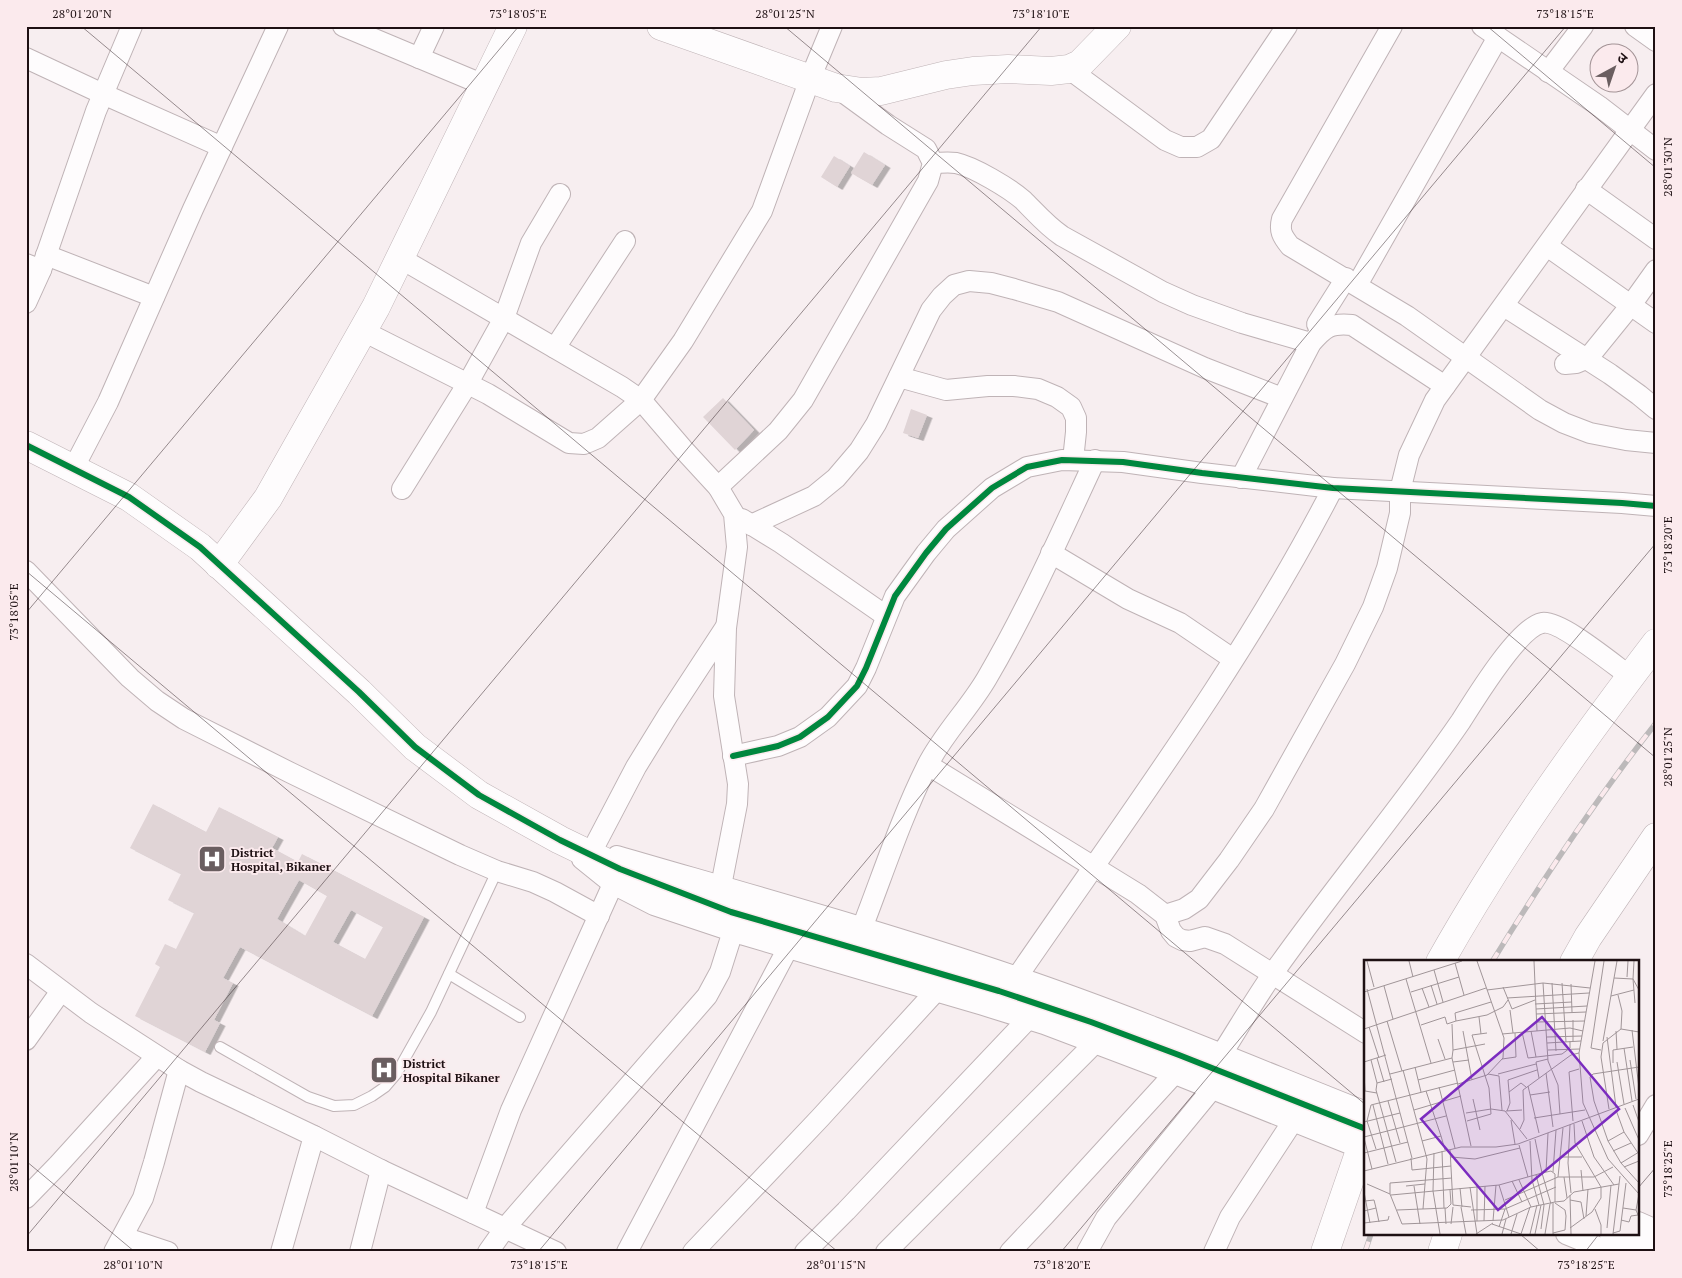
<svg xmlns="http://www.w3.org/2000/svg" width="1682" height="1278" font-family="'PT Serif','Noto Sans Devanagari',serif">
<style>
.building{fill:#e0d4d6;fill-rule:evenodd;filter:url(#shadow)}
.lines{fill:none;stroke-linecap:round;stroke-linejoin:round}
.lane-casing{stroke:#bfb3b6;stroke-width:12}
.street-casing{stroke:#bfb3b6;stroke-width:22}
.secondary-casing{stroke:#bfb3b6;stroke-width:29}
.lane{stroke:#fefcfd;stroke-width:10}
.street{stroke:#fefcfd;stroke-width:20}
.secondary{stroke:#fefcfd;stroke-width:28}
.rail-casing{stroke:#bcb9ba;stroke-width:5.5}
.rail{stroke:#fbeaed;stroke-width:4;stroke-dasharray:11;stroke-linecap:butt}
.cycleway-casing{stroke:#fbeaed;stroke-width:9}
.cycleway{stroke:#00873e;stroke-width:6}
.ticks{fill:none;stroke:#1e1013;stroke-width:1;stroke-opacity:0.45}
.labels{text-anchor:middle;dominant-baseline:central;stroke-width:4;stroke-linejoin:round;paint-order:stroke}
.poi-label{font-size:12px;font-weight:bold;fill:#1e1013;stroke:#fbeaed;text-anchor:start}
.inset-road{fill:none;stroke:#a09598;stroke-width:1}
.view{fill:#7b2cbf;fill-opacity:0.15;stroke:#7b2cbf;stroke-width:2.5}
.inset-edge{fill:none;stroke:#1e1013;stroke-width:2.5}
.neatline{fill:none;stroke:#1e1013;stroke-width:2}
.ticks-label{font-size:12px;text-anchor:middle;fill:#1e1013}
</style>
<defs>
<filter id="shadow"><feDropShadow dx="5.5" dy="3" stdDeviation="0" flood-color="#0004"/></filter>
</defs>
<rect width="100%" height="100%" fill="#f7eef0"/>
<!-- building -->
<g class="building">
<polygon points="864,152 885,165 872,185 851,173"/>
<polygon points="834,156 850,166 837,187 821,177"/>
<polygon points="723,398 754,430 735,450 703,417"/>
<polygon points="911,409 927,415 918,438 903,433"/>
<path d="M 153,804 L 206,832 L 219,807 L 278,837 L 272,848 L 298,862 L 302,854 L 424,917 L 372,1016 L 240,947 L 223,978 L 233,983 L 214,1020 L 220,1023 L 205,1052 L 135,1016 L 160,967 L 155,964 L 165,944 L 176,949 L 194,913 L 168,900 L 181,874 L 130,848 ZM 299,880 L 327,896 L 305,936 L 277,919 ZM 351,910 L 383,927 L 365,959 L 333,942 Z"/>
</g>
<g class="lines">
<!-- lane casing -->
<g class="lane-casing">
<g id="lane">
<polyline points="449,974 520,1017"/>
<polyline points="220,1047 308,1097 334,1106 354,1105 372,1096 385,1087 397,1073 404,1060 431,1012 497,871"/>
</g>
</g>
<!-- street casing -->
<g class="street-casing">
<g id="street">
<polyline points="343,26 484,85"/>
<path d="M 1392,26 L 1282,219 C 1279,231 1282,236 1290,246 L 1407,316 L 1540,410 L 1564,423 L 1590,433 L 1626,440 L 1656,443"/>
<polyline points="1482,26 1599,106 1656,150"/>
<polyline points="1635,26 1656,41"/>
<polyline points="26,58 103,94 222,147"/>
<polyline points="419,58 434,26"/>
<polyline points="1069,69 1165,140 1181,147 1197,147 1211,139 1287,26"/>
<polyline points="1548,72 1583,26"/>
<path d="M 933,163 C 940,163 948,162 956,163 C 974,167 1009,188 1023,200 C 1036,213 1047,226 1062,236 L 1163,292 L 1192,305 L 1242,323 L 1311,343"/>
<polyline points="1586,189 1656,239"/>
<polyline points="1547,246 1656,323"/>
<polyline points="46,255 154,297"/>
<polyline points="400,258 622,387 641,400 683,449 718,487 734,514 737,547 726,628 724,696 738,784 737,804 721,886"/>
<polyline points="26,264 41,270 26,303"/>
<polyline points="41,270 96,111 132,26"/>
<polyline points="1357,285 1498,37"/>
<polyline points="1504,306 1610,374 1639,395 1656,409"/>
<polyline points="1317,324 1346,278"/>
<polyline points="363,331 488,394 569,443 584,444 598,438 641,400 683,341 762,211 810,79 832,26"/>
<polyline points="555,348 625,241"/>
<polyline points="1565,364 1576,363 1588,358 1631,305 1656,270"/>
<polyline points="899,377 946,390 988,386 1014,386 1038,389 1057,397 1071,407 1076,418 1076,432 1073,460"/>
<polyline points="73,469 108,402 193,209 278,26"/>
<path d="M 1241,478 L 1311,343 C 1325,327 1330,323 1352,325 L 1445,386"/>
<polyline points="718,487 778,431 803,400 928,181 933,163 926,149 888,125 840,90"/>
<polyline points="402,489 468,383 504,318 531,243 560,194"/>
<polyline points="742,519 781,543 886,616"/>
<polyline points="751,525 814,496 836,478 859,451 876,424 931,310 942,296 954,285 969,281 991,283 1014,289 1058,302 1205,368 1282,398"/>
<polyline points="1051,553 1128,599 1180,623 1233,659"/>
<polyline points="26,571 130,678 157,701 184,719 291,773 460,855 497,871 533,882 555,892 599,916"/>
<polyline points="733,756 778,746 800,737 828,717 857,686 866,668 895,596 926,553 946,529 992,488 1027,467 1062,460 1123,462 1202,473 1333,488 1622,503 1656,506"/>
<polyline points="928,765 1138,894 1165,915 1171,931 1176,937 1182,940 1190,941 1205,937 1225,944 1366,1033"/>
<polyline points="593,849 636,767 668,715 725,628"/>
<path d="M 617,856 C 751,895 885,932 1017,977 C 1135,1017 1250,1066 1366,1112"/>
<polyline points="582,859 613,884 654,905 744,935 983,1005 1044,1024 1155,1066 1360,1148"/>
<polyline points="1165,915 1184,909 1199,899 1229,860 1264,809 1345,664 1373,607 1387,568 1400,513 1400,491 1409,455 1435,400 1656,94"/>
<path d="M 862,928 C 883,874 901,818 927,766 C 943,734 969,709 987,678 C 1028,608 1061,533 1095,460"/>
<polyline points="26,964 91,1013 179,1070 201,1082 314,1136 381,1170 556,1252"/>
<path d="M 1017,977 C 1127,817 1244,661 1333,488"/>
<polyline points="26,1040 61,991"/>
<path d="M 1221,1055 C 1239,1027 1255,999 1274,972 C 1334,887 1402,807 1461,721 C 1475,699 1518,628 1542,623 C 1559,619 1614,665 1631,677"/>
<polyline points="1638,1135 1656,1105"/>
<polyline points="26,1198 58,1165 157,1056"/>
<polyline points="473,1213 511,1110 613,884"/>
<polyline points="1638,1222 1656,1230"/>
<polyline points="1566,1234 1610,1252"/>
<polyline points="123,1237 168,1252"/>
<polyline points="114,1252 143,1198 154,1162 179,1070"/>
<polyline points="281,1252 314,1136"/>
<polyline points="360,1252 381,1170"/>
<polyline points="488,1252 505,1228 707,996 720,972 733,931"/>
<polyline points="627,1252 788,948"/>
<polyline points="693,1252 820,1118 936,991"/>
<polyline points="805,1252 846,1211 1028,1019"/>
<polyline points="886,1252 1095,1043"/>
<polyline points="1010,1252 1045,1215 1174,1074"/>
<polyline points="1087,1252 1106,1218 1212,1089"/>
<polyline points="1214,1252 1230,1217 1293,1121"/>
</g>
</g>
<!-- secondary casing -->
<g class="secondary-casing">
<g id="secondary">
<polyline points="661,26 836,88 862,92 881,91 946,75 973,71 1008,69 1051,71 1069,69 1080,64 1117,26"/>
<polyline points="26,445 129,497 200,547 359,692 415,747 479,795 560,840 620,869 731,912 999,991 1091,1022 1179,1055 1366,1129"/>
<polyline points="219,565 268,498 376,307 513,26"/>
<path d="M 1440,962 C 1503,850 1578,745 1656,643"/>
<polyline points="1574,962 1588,937 1656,837"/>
<polyline points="1614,1234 1656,1252"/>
<polyline points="1325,1252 1366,1133"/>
<polyline points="1442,1252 1448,1234"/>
</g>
</g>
<!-- lane -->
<use href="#lane" class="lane"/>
<!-- street -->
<use href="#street" class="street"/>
<!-- secondary -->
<use href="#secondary" class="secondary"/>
<!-- rail casing -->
<g class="rail-casing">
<g id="rail">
<path d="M 1492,962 C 1543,879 1596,799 1656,723"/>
<polyline points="1365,1252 1371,1234"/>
</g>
</g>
<!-- rail -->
<use href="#rail" class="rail"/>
<!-- cycleway casing -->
<g class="cycleway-casing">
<g id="cycleway">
<polyline points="26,445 129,497 200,547 359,692 415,747 479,795 560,840 620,869 731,912 999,991 1091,1022 1179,1055 1366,1129"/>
<polyline points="733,756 778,746 800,737 828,717 857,686 866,668 895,596 926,553 946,529 992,488 1027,467 1062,460 1123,462 1202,473 1333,488 1622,503 1656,506"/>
</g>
</g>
<!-- cycleway -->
<use href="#cycleway" class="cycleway"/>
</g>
<!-- ticks -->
<path class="ticks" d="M 81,26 L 1366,1105M 784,26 L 1656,758M 1487,26 L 1656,168M 26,571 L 838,1252M 26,613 L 519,26M 26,1161 L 135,1252M 1638,1188 L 1656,1167M 1520,1234 L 1541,1252M 26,1237 L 1042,26M 538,1252 L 1566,26M 1061,1252 L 1656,543M 1585,1252 L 1599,1234"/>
<!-- icons -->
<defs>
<g id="hospital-square" transform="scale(1.4375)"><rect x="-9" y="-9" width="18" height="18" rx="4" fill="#6a5e60" stroke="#fbeaed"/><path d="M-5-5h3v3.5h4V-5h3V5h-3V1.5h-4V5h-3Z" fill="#fff"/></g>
</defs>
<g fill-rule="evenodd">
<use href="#hospital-square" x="212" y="859"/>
<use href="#hospital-square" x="384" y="1070"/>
</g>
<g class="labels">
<!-- poi labels -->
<g class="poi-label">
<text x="231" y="852">District<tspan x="231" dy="14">Hospital, Bikaner</tspan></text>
<text x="403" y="1063">District<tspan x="403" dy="14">Hospital Bikaner</tspan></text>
</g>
</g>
<!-- overview -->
<g transform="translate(1364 960)">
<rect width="275" height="275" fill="#f7eef0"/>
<path class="inset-road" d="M 3,1 L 10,27M 45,1 L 49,17M 170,1 L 173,71M 231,1 L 215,93 L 219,143 L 244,199 L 275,234M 270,1 L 269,19 L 275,30M 91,3 L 100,35M 70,10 L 79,42M 263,17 L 264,1M 250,18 L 269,19 L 271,43M 42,19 L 67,103M 179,23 L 184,101 L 194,125 L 196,154M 188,23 L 192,91M 198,23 L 202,82M 207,24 L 208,52M 67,25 L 73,44M 20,26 L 29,59M 139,27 L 148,49 L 171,40M 58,28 L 65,47M 3,29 L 48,198M 123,30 L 179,23 L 226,28M 0,32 L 98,1M 47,32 L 95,17M 254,35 L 258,51 L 257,69M 247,36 L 270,30M 143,38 L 225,33M 127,42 L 91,53 L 92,61 L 123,55 L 139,47 L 144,40M 171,44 L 208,42M 172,49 L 223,46M 146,50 L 149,73M 172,54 L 222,52M 115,57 L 117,74M 23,61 L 38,111M 172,62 L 221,61M 88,64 L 89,90M 57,65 L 81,57 L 83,64 L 92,61M 5,67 L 15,98M 0,69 L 122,28M 268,70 L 275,128M 99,71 L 108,120M 167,71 L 172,97M 252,71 L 253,89M 158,72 L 164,98 L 198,94 L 206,88 L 206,81M 138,74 L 206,68 L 219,71M 183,77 L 218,76M 243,77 L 252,147M 74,79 L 81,99M 209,81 L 209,60M 239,81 L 253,1M 183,83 L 217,81M 260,88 L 268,141M 184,90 L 216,89M 237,90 L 227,88 L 240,1M 13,98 L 20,122M 88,98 L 89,90 L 121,84M 138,99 L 152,97 L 151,73M 7,100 L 13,123M 266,100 L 272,139M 0,102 L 22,95M 89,102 L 105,100M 253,102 L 260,144M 249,103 L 249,90 L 269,87M 51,107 L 57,132M 275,107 L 229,114 L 226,117 L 230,141 L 244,181 L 257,203 L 275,223M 39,110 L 63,199 L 59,249M 182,113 L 189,167M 0,114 L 1,131 L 13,133M 26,114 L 88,98 L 107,186M 124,114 L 135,116 L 138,150M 134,114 L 172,104M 175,118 L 172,102 L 184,99M 28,119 L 13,123 L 12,130 L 32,202M 54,120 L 91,110M 94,124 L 123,115 L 139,98 L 140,78 L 113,1M 164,126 L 175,173M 75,127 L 91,188M 62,131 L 77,176M 145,132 L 157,123 L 162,127M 166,135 L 186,132M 109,139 L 116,170M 24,141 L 36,183M 9,145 L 24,204M 269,145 L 275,162M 261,148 L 275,180M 245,149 L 237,97 L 239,83 L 257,69 L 275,72M 50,150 L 97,136M 252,150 L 260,172 L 274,193M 142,151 L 158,150M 143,151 L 146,143 L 144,120 L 173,110M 102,153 L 127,149 L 141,151 L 163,179M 170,158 L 221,150M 147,160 L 151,184M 103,161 L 127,154 L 125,128 L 108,75 L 123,73M 209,161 L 205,112 L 215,109M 218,161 L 230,197 L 250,225M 0,162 L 36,153M 206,165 L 204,203 L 207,233M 156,169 L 160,160 L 159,130 L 207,95 L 215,93M 0,177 L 82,156M 0,178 L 8,209M 58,181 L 77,176 L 81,190M 166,181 L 168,220 L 175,245M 244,181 L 260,172M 155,185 L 164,217M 12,189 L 3,161 L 7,145 L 94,123M 86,189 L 89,245 L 107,247M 78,191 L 80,248M 249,191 L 267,183M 0,193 L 44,182M 70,193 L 69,231 L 76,274M 87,197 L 111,199 L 156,188M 196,197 L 218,197M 47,198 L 48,210 L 87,206M 257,203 L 275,192M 260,207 L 275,201M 217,210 L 219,231M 0,211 L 97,187 L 132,187 L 154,184 L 275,139M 182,212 L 184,173M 189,212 L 192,170M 172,215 L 180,245 L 177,269M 194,217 L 199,168M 200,217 L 203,238M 155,220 L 167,247M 148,221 L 158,242M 3,224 L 26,234 L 38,264 L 139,260 L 167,247 L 191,242 L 191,214 L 187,211 L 178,213 L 171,179M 135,225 L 145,257M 42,226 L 61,224M 50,226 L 56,264M 113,226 L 113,261M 106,227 L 113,274M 96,228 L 98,247M 0,232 L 6,263M 26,234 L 26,223 L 88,218M 27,235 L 135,225 L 178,213 L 187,244M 206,235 L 207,274M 141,240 L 194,217 L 230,217 L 249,207M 206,240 L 217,242 L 220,259M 1,241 L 10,240 L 12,248M 191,242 L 200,241 L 210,232 L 255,224M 97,247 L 102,274M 81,248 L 82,264M 259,248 L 272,250 L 274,255M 231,249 L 237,265 L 237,274M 33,250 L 83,248 L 87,244 L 86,230M 107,250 L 141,249 L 192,227M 272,250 L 275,234M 0,251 L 12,248 L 15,262M 222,256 L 224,229M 257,260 L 265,262 L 267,256 L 274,255M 120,261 L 121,226M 129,261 L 132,225M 0,263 L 24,260 L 25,256M 87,264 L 89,247M 128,264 L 157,274M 135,267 L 141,249M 206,268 L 228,252 L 237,238 L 237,227 L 211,183 L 210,164M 243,268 L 247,225M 189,273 L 201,270 L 202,256 L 201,250 L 191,243M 249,273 L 256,271 L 262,223M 112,274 L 129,263M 138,274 L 142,259M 147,274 L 153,254M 157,274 L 166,247M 166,274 L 173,245M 171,274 L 177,245M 181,274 L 186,244M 189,274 L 189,243M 249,274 L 256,216"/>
<path class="view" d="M 178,57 L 255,149 L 134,250 L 57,159 Z"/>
<rect width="275" height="275" class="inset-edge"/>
</g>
<!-- border -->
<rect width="1682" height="1278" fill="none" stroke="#fbeaed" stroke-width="55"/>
<!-- north arrow -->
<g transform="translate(1614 68) rotate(40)"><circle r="24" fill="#fbeaed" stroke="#a39396"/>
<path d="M0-4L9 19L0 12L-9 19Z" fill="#6a5e60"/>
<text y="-8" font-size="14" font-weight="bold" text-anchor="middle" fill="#1e1013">उ</text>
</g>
<rect x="28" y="28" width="1626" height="1222" class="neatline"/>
<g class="ticks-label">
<text x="82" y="18">28°01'20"N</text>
<text x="518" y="18">73°18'05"E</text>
<text x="785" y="18">28°01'25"N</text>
<text x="1041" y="18">73°18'10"E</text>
<text x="1565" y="18">73°18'15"E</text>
<text transform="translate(1668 167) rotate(-90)" y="4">28°01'30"N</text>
<text transform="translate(1668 545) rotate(-90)" y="4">73°18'20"E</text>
<text transform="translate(14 612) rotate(-90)" y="4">73°18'05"E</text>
<text transform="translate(1668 757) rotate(-90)" y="4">28°01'25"N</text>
<text transform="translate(14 1162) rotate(-90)" y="4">28°01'10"N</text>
<text transform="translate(1668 1169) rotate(-90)" y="4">73°18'25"E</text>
<text x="133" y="1269">28°01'10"N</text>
<text x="539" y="1269">73°18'15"E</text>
<text x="836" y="1269">28°01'15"N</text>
<text x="1062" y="1269">73°18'20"E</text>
<text x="1586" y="1269">73°18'25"E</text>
</g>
</svg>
